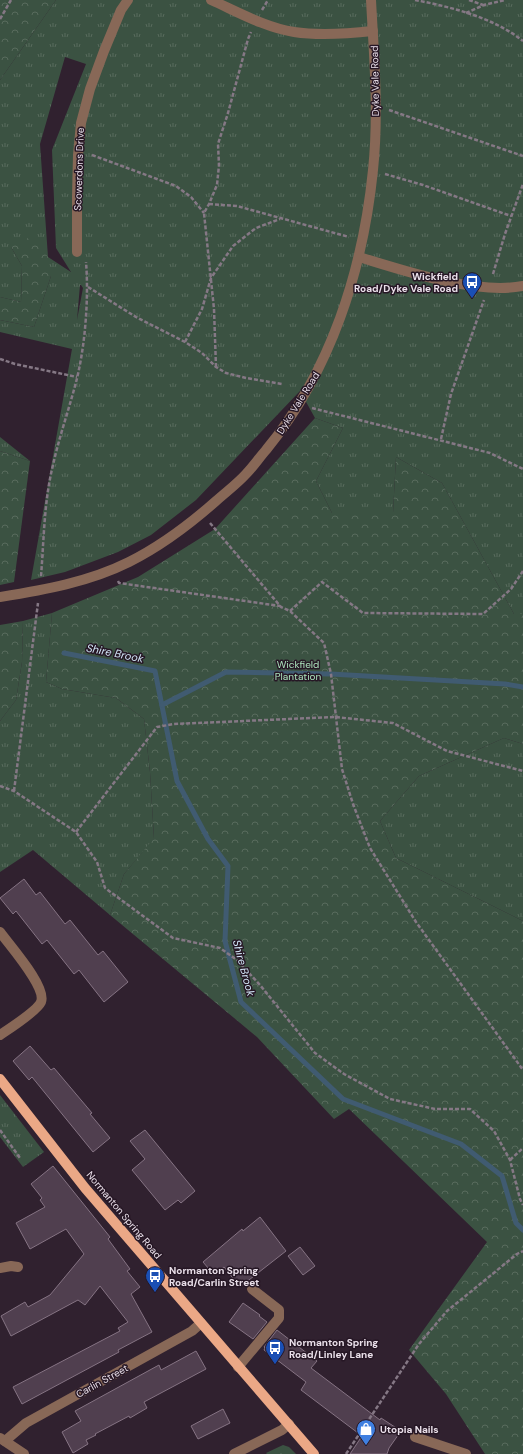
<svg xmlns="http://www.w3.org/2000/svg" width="523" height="1454" font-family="'DM Sans',sans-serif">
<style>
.grass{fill:url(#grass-tufts);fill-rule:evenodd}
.forest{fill:url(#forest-crowns)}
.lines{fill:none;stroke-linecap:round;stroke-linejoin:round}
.stream{stroke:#405b71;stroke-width:5}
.building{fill:#503f4f;stroke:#857383}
.path{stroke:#857885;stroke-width:2.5;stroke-dasharray:4 2;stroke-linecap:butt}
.minor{stroke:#886857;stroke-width:10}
.major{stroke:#eba886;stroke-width:10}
.labels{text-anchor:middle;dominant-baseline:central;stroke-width:3;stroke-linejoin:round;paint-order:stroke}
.street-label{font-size:10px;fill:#eae0ea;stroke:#261725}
.poi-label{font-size:10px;font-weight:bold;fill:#eae0ea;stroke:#261725;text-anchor:start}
.park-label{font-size:10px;fill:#ace4bd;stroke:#261725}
.water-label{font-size:11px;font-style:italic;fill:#d1e5f6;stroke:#261725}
</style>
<defs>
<pattern id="grass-tufts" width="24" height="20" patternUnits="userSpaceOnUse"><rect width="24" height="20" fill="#3b5242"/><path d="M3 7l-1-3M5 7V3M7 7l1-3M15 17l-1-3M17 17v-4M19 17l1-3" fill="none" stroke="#586b5d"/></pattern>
<pattern id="forest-crowns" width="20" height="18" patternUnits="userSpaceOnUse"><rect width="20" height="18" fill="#3b5242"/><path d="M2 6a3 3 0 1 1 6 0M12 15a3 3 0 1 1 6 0" fill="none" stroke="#586b5d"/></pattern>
</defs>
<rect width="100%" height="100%" fill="#30212f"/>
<!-- grass -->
<g class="grass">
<path d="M 56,0 L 523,0 L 523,614 L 514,614 L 442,483 L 396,457 L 393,513 L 332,513 L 316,481 L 343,428 L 315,418 L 300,391 L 196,500 L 151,535 L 118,552 L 65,572 L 31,580 L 72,349 L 0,332 L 0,320 L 34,327 L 51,276 L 11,247 L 22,266 L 21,302 L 0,297 L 0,80 ZM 65,57 L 86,64 L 52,150 L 56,248 L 71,272 L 48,257 L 40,144 ZM 81,285 L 83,288 L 77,320 L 80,285 Z"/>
<polygon points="0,437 30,461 0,451"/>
<polygon points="52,613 46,682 62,689 116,698 144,719 150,772 154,839 124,874 110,915 33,850 0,872 0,721 16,700 22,662 23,621"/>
<polygon points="504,738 523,744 523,921 396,858 380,821 419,776"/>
<polygon points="0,1095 44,1152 23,1167 0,1137"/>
<polygon points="283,1445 289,1447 296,1454 267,1454 266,1453"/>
</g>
<!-- forest -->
<g class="forest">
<polygon points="0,0 56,0 0,80"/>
<polygon points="30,237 48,257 51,276 34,327 0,320 0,297 21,302 22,266 11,247"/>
<polygon points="315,418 343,428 316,481 332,513 393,513 396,457 442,483 514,614 523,614 523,744 504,738 419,776 380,821 396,858 523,921 523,1454 485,1454 446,1394 409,1350 487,1242 349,1109 334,1119 257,1037 110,915 124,874 154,838 150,772 144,719 116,698 62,689 46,682 52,613 138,577 215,529"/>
<polygon points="0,451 30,461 14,582 0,585"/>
<polygon points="23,621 22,662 16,700 0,721 0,625"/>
</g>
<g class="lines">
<!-- stream -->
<g class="stream">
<polyline points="64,653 155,671 177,781 208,839 228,866 225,941 241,1002 343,1099 461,1144 502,1176 516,1223 523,1230"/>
<polyline points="162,705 226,672 331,674 505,684 523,687"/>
</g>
</g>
<!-- building -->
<g class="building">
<polygon points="24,879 36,895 40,892 65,924 70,920 98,955 103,951 128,982 104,1002 79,970 74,974 47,940 42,944 16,911 13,914 0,898"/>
<polygon points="30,1046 51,1070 54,1068 92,1113 90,1114 110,1138 93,1152 32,1077 29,1080 13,1061"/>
<polygon points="145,1130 195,1191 181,1203 178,1200 165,1210 132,1170 145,1159 130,1141"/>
<polygon points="53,1166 110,1237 108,1239 130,1269 127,1271 140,1287 131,1294 152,1332 118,1350 119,1352 22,1404 13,1387 120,1331 118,1328 128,1322 100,1286 85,1305 78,1300 11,1336 1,1316 25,1302 28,1307 50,1295 84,1254 66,1229 30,1249 16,1223 45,1207 40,1200 42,1198 31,1184"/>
<polygon points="260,1217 286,1251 240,1287 224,1267 214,1275 203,1262 242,1229 243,1231"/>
<polygon points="300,1247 315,1266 303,1275 288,1256"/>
<polygon points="243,1303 260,1315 259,1316 267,1322 253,1339 229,1322"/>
<polygon points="277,1330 317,1361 311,1368 380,1420 381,1418 401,1431 389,1448 387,1454 350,1454 362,1436 301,1390 306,1382 264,1350 265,1348 264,1347"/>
<polygon points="196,1351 206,1369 144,1402 147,1408 130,1418 129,1416 95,1434 96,1435 86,1440 88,1444 73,1453 62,1432 81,1421 75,1411 159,1365 161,1370"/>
<polygon points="223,1409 230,1423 198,1439 191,1426"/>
</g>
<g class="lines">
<!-- path -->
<g class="path">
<path d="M 415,0 C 452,7 494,18 523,41"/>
<polyline points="469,0 483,5"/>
<polyline points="262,10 268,0"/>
<polyline points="466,13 484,5 505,0"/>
<polyline points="0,19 11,0"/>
<polyline points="389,110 523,156"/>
<polyline points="92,155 176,186 191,197 204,213"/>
<polyline points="385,174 423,185 511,216"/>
<polyline points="209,204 237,206 349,237"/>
<polyline points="493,274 505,234 523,184"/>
<polyline points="88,287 136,317 185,342 202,353 216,367 226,373 246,378 282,384"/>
<polyline points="185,342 202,309 211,278 233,246 256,228 280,219"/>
<polyline points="0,359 15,364 77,377"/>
<polyline points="216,367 214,309 204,213 209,204 217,185 219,165 218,144 228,113 248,39 251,32"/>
<polyline points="312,408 490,453 523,469"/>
<polyline points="441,439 451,394 484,300"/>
<polyline points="210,523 281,607 290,611 324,643 331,674 342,769 353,804 370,848 416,922 523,1070"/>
<path d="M 41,576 C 44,539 44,501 53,465 C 59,438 68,412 75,386 C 85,350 89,299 86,262"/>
<polyline points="118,581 119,583 280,606"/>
<polyline points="290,611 322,582 363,613 483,614 511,589 523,571"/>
<polyline points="0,786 14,791 76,832 97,862 105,888 173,938 220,948 237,960 260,985 315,1053 344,1074 390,1099 435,1109 470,1109 494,1131 510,1160 520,1199 523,1205"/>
<polyline points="14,791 38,603"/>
<polyline points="76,832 157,727 174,724 335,717 393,723 447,751 523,771"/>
<polyline points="0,1130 20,1158"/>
<polyline points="510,1160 523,1148"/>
<polyline points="346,1454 419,1344 447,1311 517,1254 523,1251"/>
</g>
<!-- minor -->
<g class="minor">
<path d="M 211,0 C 236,11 266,28 294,32 C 320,36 346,34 373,31"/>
<polyline points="77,252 77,196 78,155 81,123 90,89 104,51 121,10 128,0"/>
<path d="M 359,257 C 405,271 476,295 523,286"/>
<path d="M 0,597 C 44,590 89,582 129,562 C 161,546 190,524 216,501 C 226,492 237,484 246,474 C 253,467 259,458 266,450 C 331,371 363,270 373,170 C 379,113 374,57 371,0"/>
<path d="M 0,932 C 10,946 47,987 41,1002 C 37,1011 9,1029 0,1035"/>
<polyline points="0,1268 11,1266 18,1267"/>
<polyline points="238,1367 279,1318 279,1310 252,1289"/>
<polyline points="415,1437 466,1454"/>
<polyline points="0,1438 24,1454"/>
<polyline points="5,1441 26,1423 192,1331 201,1323"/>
<polyline points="234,1454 282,1430 289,1424"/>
</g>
<!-- major -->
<polyline class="major" points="0,1079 85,1188 314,1454"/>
</g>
<!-- icons -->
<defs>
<g id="bus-pin" transform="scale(1)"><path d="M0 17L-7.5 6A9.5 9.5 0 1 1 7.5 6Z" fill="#1a4fb4" stroke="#261725"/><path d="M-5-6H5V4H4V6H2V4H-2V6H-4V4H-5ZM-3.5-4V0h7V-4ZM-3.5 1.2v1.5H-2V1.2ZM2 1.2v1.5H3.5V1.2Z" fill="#fff"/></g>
<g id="shop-pin" transform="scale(1)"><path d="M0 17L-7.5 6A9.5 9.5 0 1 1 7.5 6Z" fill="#3f7fe0" stroke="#261725"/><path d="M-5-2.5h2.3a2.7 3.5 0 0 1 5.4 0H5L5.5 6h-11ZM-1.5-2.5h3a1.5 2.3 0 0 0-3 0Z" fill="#fff"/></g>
</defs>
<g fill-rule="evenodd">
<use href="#bus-pin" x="472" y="282"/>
<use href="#bus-pin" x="155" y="1276"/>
<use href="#bus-pin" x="275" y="1348"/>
<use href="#shop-pin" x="366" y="1429"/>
</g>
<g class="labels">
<!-- street labels -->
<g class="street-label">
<text transform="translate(375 81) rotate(-91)">Dyke Vale Road</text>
<text transform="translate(79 169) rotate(-88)">Scowerdons Drive</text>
<text transform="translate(298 403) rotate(-58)">Dyke Vale Road</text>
<text transform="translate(124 1215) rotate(50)">Normanton Spring Road</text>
<text transform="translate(102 1381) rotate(-29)">Carlin Street</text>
</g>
<!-- poi labels -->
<g class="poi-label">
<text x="458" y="276" text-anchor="end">Wickfield<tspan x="458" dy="12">Road/Dyke Vale Road</tspan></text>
<text x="169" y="1270">Normanton Spring<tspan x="169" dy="12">Road/Carlin Street</tspan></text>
<text x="289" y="1342">Normanton Spring<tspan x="289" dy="12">Road/Linley Lane</tspan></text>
<text x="380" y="1429">Utopia Nails</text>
</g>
<!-- park labels -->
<g class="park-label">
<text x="298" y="664">Wickfield<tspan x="298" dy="12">Plantation</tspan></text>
</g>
<!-- water labels -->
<g class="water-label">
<text transform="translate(115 653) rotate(11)">Shire Brook</text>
<text transform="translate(244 968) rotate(75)">Shire Brook</text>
</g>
</g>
</svg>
